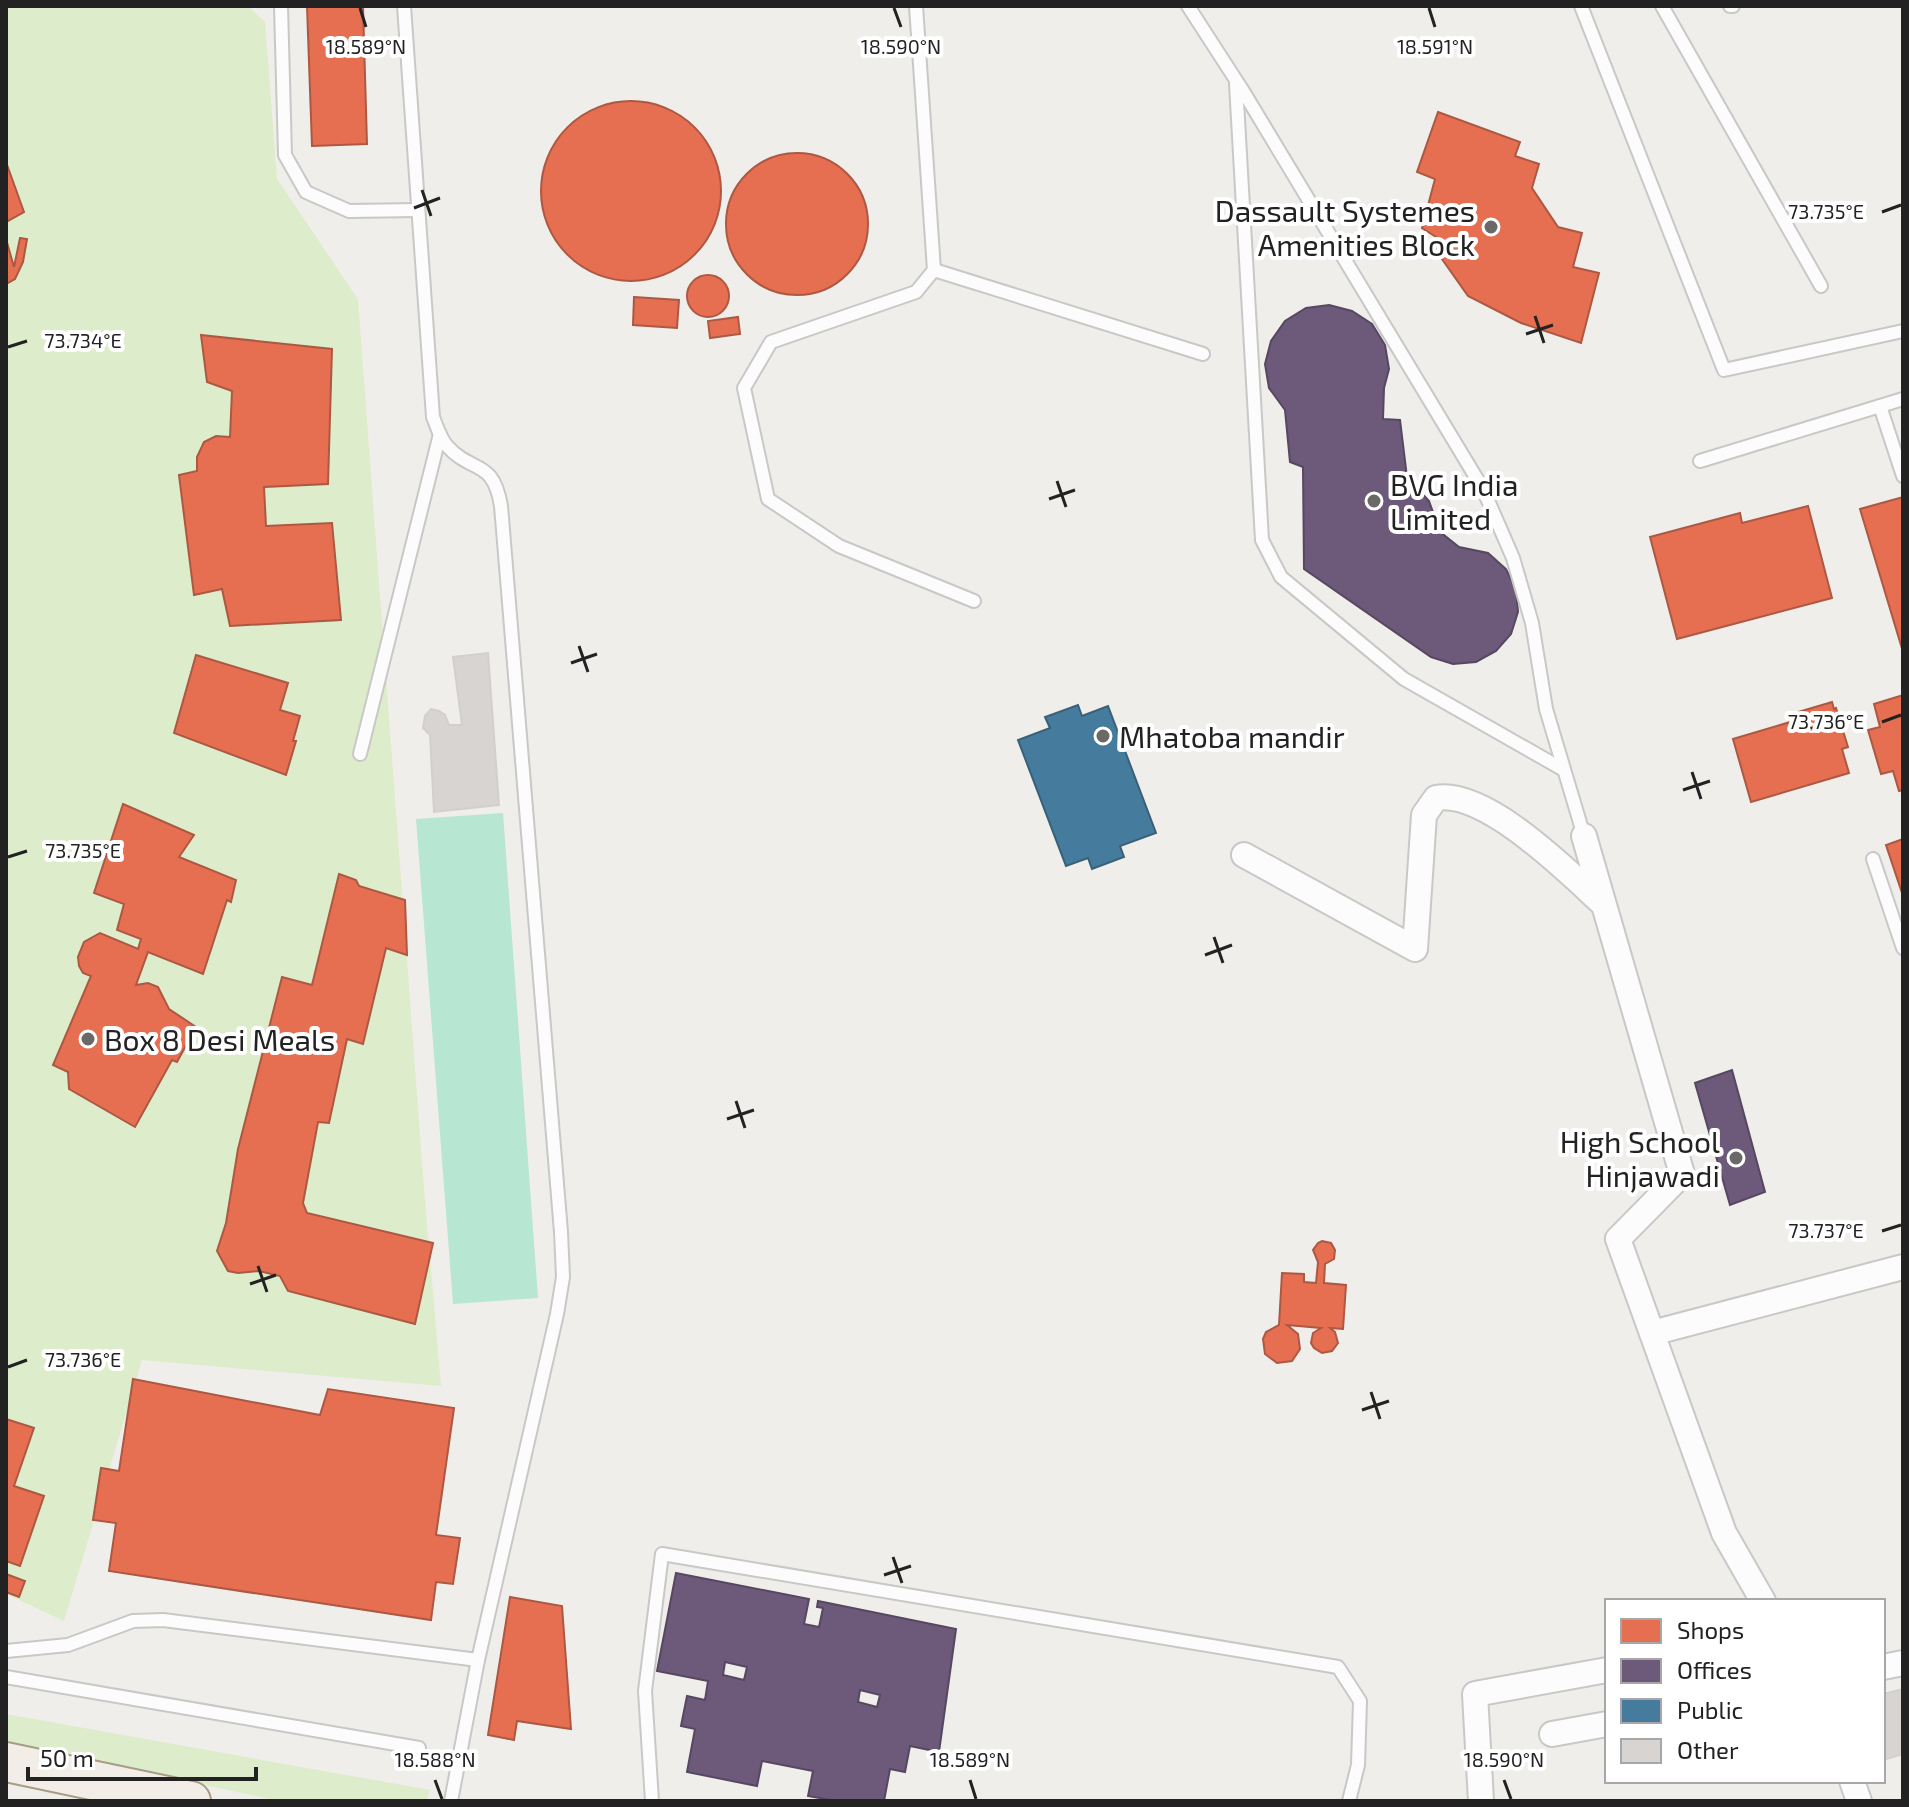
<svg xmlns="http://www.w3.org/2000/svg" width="1909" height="1807" font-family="'Exo 2',sans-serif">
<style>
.grass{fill:#ddeccb}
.pitch{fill:#b7e6d2}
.shops{fill:#e76f51;stroke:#ac5843;stroke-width:2}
.offices{fill:#6d597a;stroke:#564860;stroke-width:2;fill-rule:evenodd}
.public{fill:#457b9d;stroke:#3a6078;stroke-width:2}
.building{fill:#d7d4d2;stroke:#d3d0cc;stroke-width:2}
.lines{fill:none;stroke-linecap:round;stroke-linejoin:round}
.service-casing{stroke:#c9c8c7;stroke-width:16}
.minor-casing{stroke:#c9c8c7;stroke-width:28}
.primary-casing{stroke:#a79c86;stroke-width:42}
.service{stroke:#fdfcfc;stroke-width:12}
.minor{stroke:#fdfcfc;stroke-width:24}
.primary{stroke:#f3ede7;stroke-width:38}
.ticks{fill:none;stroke:#222;stroke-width:3}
.poi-dot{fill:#6a6968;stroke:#fff;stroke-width:3}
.labels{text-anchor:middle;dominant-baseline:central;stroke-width:8;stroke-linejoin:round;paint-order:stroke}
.poi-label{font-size:30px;fill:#222;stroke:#fff;text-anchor:start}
.ticks-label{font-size:20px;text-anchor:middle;fill:#222;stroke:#fff;stroke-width:8;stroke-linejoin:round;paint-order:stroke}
</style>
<rect width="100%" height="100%" fill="#f0eeeb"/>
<!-- grass -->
<g class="grass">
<polygon points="6,6 248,6 265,22 277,179 358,299 423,1176 441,1386 142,1360 64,1621 6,1594"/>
<polygon points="6,1714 430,1790 427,1801 279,1801 6,1743"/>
</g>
<!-- pitch -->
<polygon class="pitch" points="503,813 538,1298 453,1304 416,819"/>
<!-- shops -->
<g class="shops">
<polygon points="307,6 363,6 367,144 312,146"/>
<circle cx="631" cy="191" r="90"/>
<polygon points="1438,112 1520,142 1515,156 1539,164 1532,188 1558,227 1582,233 1573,267 1599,273 1581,343 1521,323 1468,296 1437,252 1436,237 1422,228 1435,179 1417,172"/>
<circle cx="797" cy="224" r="71"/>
<polygon points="6,162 24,212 6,222"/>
<polygon points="20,238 27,239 23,262 15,279 6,284 6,239 14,267"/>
<circle cx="708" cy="296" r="21"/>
<polygon points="634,297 679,300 677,328 633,325"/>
<polygon points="738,317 740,334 710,338 708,321"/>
<polygon points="201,335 332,349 328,484 264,487 266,526 332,523 341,620 230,626 222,589 194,595 179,475 197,471 197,457 204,442 216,436 230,437 232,391 207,382"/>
<polygon points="1903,497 1903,652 1860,509"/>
<polygon points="1808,506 1832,598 1677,639 1650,537 1740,513 1742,523"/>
<polygon points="196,655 288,683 280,710 300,716 293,741 296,741 286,775 174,733"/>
<polygon points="1903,695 1903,790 1899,791 1893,771 1881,774 1868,730 1880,727 1874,704"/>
<polygon points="1832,702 1834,709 1836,708 1848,747 1842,749 1849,773 1751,802 1733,739 1797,720 1795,713"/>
<polygon points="123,804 194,835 179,857 236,880 231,902 227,900 203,974 148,952 136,985 148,983 158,987 169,1009 196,1027 177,1062 172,1060 135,1127 69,1089 68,1072 53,1065 91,976 83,973 79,966 78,957 84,942 100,933 138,949 141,939 117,930 124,904 94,893"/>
<polygon points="1903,839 1903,896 1886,845"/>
<polygon points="339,874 356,880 359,886 405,900 407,955 386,948 363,1044 347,1039 329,1123 318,1122 303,1203 307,1213 433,1243 415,1324 288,1291 280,1276 259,1271 238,1273 228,1271 217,1251 226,1223 238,1149 282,977 312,985"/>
<polygon points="1322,1241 1331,1243 1335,1250 1334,1259 1325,1264 1324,1283 1346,1285 1343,1329 1330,1328 1335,1332 1338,1343 1332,1351 1322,1353 1314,1348 1311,1343 1313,1333 1321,1328 1287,1325 1298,1334 1300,1349 1292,1361 1277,1363 1265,1354 1263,1339 1266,1332 1279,1325 1282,1273 1304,1274 1304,1282 1316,1283 1318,1262 1313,1250 1318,1243"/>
<polygon points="133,1379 320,1415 328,1389 454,1408 436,1535 460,1538 453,1584 436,1582 431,1620 109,1571 116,1523 93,1520 101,1468 119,1471"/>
<polygon points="6,1419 34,1428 14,1486 44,1496 20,1566 6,1561"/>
<polygon points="6,1574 25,1581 19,1597 6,1592"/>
<polygon points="510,1597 562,1606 571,1729 517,1721 514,1740 488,1735"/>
</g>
<!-- offices -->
<g class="offices">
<polygon points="1329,305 1352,311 1372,324 1385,345 1389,369 1384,388 1383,419 1400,420 1407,477 1429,501 1434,515 1434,527 1459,547 1488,553 1506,569 1516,589 1518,612 1511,634 1496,651 1476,662 1453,664 1431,657 1304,569 1303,467 1290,462 1285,410 1269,388 1265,364 1271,341 1285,321 1306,308"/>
<polygon points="1732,1070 1765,1192 1730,1205 1695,1083"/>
<path d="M 676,1573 L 809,1599 L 804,1624 L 819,1627 L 823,1608 L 817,1607 L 818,1601 L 956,1629 L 939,1752 L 910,1746 L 905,1772 L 890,1769 L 884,1801 L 836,1801 L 808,1796 L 813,1771 L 762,1761 L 757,1786 L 687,1772 L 695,1729 L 681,1726 L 687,1696 L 705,1700 L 708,1681 L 657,1671 ZM 725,1662 L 747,1667 L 744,1680 L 723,1675 ZM 860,1690 L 880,1695 L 877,1707 L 858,1702 Z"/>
</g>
<!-- public -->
<polygon class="public" points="1078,705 1082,716 1108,706 1156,833 1120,846 1124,857 1092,869 1088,858 1066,866 1018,740 1050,728 1045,717"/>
<!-- building -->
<g class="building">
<polygon points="488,653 499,805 434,812 430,735 423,728 425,716 431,709 439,711 445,715 449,725 462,725 453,657"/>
<polygon points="1903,1689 1903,1754 1883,1760 1883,1694"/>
</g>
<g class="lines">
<!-- service casing -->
<g class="service-casing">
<g id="service">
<polyline points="281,6 285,155 306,192 349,211 418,210"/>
<path d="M 404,6 L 433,417 C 437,427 440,438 447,446 C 472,474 493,458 501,506 L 561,1232 L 563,1277 L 557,1314 L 478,1660 L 451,1801"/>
<polyline points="916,6 934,270"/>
<polyline points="1188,6 1243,91 1483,489 1513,558 1532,623 1546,709 1584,836"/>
<polyline points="1581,6 1724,370 1903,331"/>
<polyline points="1662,6 1821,286"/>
<polyline points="1730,6 1733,6"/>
<polyline points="1236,84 1262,540 1281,577 1404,679 1564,770"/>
<polyline points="934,270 916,292 771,342 744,388 768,499 839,546 974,601"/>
<polyline points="934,270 1203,354"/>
<polyline points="1880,406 1903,476"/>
<polyline points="1700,461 1903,399"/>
<polyline points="360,754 440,434"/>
<polyline points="1873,859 1903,948"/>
<polyline points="6,1651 68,1645 133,1621 163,1620 478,1660"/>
<polyline points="6,1677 419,1748"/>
<polyline points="652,1801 645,1691 662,1554 1338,1667 1360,1701 1358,1765 1349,1801"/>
</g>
</g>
<!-- minor casing -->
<g class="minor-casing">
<g id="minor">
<polyline points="1584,836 1682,1174 1618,1239 1724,1533 1763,1601"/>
<path d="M 1244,855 L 1415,949 L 1424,815 L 1436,798 C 1485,789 1566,870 1601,902"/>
<polyline points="1652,1333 1903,1267"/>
<polyline points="1883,1667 1903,1663"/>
<polyline points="1552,1734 1607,1724"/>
<polyline points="1852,1781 1859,1801"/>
<polyline points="1481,1801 1475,1694 1607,1670"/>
</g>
</g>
<!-- primary casing -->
<g class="primary-casing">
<polyline id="primary" points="6,1762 191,1801"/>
</g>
<!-- service -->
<use href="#service" class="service"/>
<!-- minor -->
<use href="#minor" class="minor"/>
<!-- primary -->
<use href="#primary" class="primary"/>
</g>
<!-- ticks -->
<path class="ticks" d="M 360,8 L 366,27M 894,8 L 901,27M 1429,8 L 1435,27M 422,190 L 431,216M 414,208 L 440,198M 1882,212 L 1901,205M 1535,316 L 1544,343M 1526,334 L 1553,325M 8,347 L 27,341M 1057,481 L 1066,507M 1049,499 L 1075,490M 579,646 L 588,672M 571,663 L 597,654M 1882,722 L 1901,715M 1692,772 L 1701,799M 1683,790 L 1710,781M 8,857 L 27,851M 1214,937 L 1223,963M 1205,955 L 1232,945M 736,1101 L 745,1128M 727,1119 L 754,1110M 1882,1231 L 1901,1225M 258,1266 L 267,1292M 250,1284 L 276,1275M 8,1367 L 27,1360M 1371,1392 L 1380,1419M 1362,1410 L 1389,1401M 893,1557 L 902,1583M 884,1575 L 911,1566M 435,1780 L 442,1799M 970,1780 L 976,1799M 1504,1780 L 1511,1799"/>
<!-- markers -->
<g class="poi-dot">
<circle cx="1491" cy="227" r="8"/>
<circle cx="1374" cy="501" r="8"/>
<circle cx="1103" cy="736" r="8"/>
<circle cx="88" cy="1039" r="8"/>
<circle cx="1736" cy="1158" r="8"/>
</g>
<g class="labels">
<!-- poi labels -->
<g class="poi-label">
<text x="1475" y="210" text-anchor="end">Dassault Systemes<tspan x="1475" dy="34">Amenities Block</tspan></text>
<text x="1390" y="484">BVG India<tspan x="1390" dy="34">Limited</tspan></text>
<text x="1119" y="736">Mhatoba mandir</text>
<text x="104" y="1039">Box 8 Desi Meals</text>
<text x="1720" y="1141" text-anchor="end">High School<tspan x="1720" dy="34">Hinjawadi</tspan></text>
</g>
</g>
<g class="ticks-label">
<text x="366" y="54">18.589°N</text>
<text x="901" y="54">18.590°N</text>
<text x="1435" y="54">18.591°N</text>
<text x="1826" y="219">73.735°E</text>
<text x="83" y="348">73.734°E</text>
<text x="1826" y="729">73.736°E</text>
<text x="83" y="858">73.735°E</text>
<text x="1826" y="1238">73.737°E</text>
<text x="83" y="1367">73.736°E</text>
<text x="435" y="1767">18.588°N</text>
<text x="970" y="1767">18.589°N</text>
<text x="1504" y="1767">18.590°N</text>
</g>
<!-- border -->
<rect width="1909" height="1807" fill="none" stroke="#222222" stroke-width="16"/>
<!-- legend -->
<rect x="1605" y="1599" width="280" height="184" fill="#ffffff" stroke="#a7a7a7" stroke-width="2"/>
<rect x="1621" y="1619" width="40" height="24" fill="#e76f51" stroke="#a7a7a7" stroke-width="2"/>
<text x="1677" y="1639" font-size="24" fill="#222222">Shops</text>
<rect x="1621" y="1659" width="40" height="24" fill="#6d597a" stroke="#a7a7a7" stroke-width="2"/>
<text x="1677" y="1679" font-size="24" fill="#222222">Offices</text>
<rect x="1621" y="1699" width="40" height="24" fill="#457b9d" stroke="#a7a7a7" stroke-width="2"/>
<text x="1677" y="1719" font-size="24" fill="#222222">Public</text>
<rect x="1621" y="1739" width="40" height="24" fill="#d7d4d2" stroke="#a7a7a7" stroke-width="2"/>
<text x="1677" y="1759" font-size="24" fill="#222222">Other</text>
<!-- scale -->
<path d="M28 1767v12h228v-12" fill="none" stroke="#222222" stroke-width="4"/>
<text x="40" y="1767" font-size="24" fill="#222222" stroke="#ffffff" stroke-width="6" paint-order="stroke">50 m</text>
</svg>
